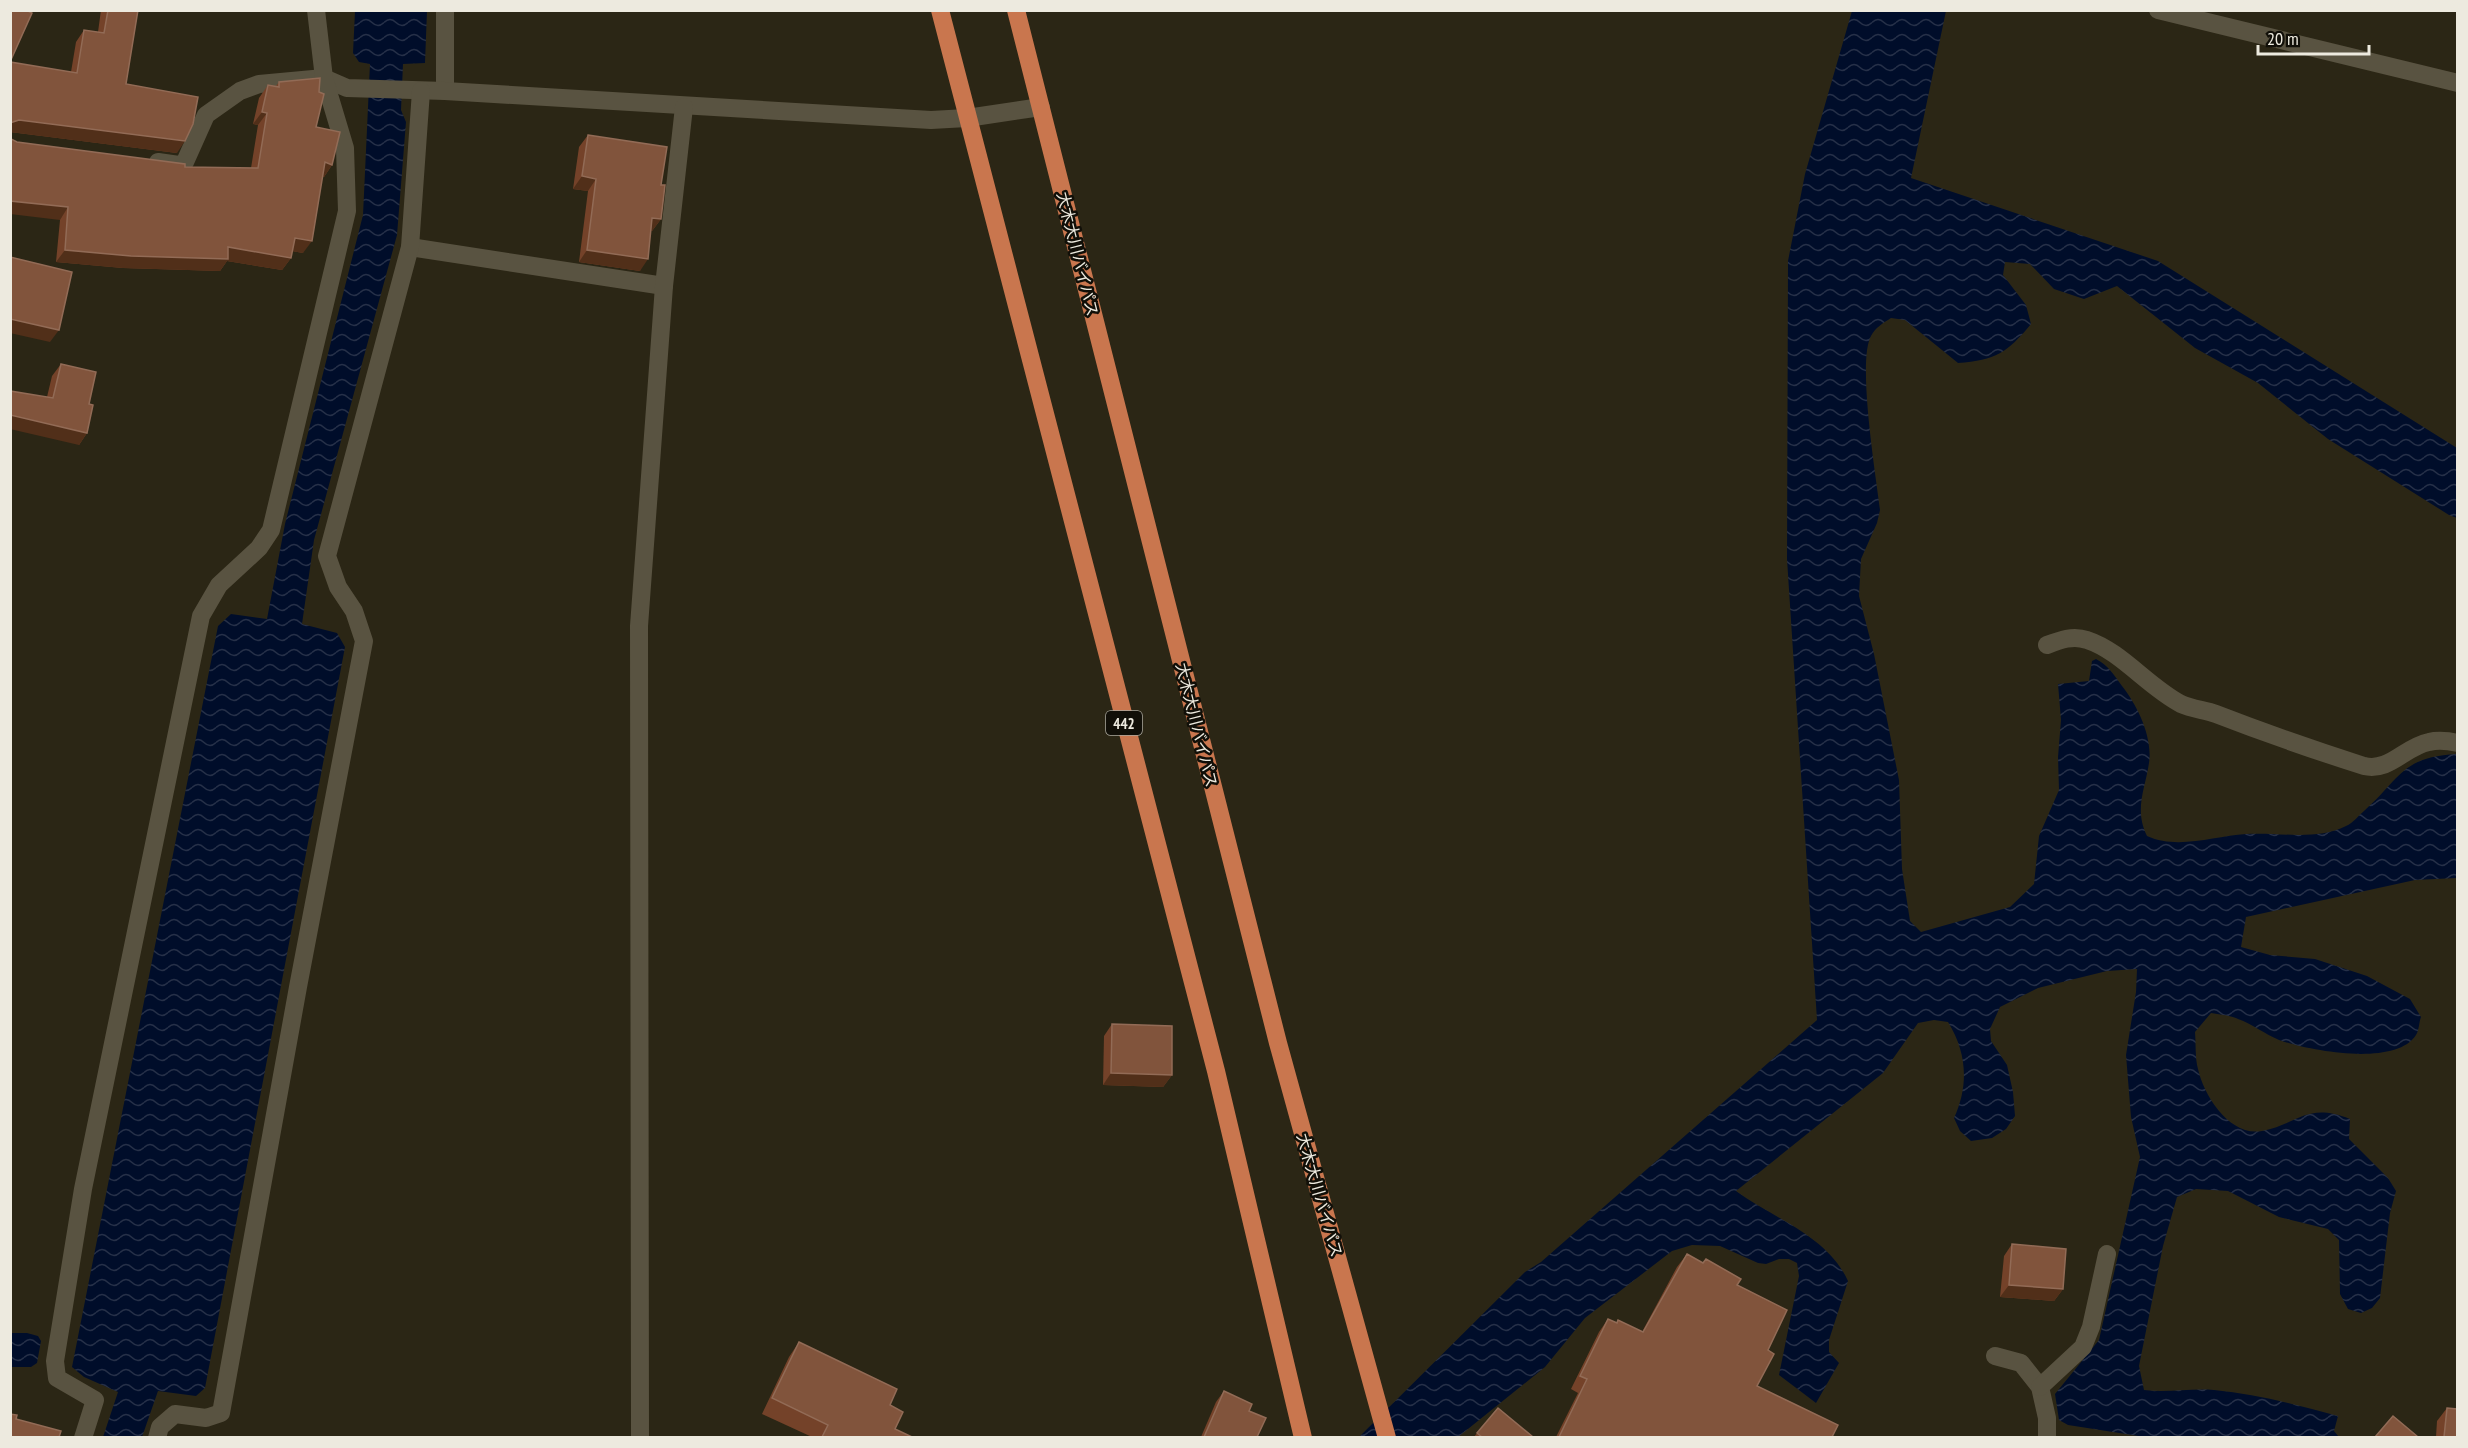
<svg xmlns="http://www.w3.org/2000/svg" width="2468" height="1448" font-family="'PT Sans Narrow','Noto Sans JP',sans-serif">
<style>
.water{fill:url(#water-waves)}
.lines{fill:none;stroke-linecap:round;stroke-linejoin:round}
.service{stroke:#595341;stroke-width:18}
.minor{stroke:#595341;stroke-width:18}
.trunk{stroke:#c9764e;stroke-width:18}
.wall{fill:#744229}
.shaded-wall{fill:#512f19}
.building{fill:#81543c;stroke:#926b56;stroke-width:1.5}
.labels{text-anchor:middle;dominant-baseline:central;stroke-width:5;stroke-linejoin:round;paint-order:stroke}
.shield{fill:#110f08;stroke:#aba89e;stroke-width:1.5}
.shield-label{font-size:15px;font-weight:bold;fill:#edeadf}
.street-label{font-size:16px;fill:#edeadf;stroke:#110f08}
</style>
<defs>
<pattern id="water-waves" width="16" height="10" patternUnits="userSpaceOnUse" patternTransform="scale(1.5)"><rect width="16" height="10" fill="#000d2a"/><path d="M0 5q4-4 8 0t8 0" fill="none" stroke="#263048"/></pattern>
</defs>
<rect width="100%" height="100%" fill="#2b2615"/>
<!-- water -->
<g class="water">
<polygon points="355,11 427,11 425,63 403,64 401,110 406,122 397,235 314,540 302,624 337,633 345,647 205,1388 196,1396 158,1391 142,1437 103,1437 118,1392 84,1377 72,1367 218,626 231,614 267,619 285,524 363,215 370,64 359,62 353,53"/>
<path d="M 1852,11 L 1946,11 L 1911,178 L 2158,261 L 2457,448 L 2457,518 L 2449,515 L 2328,439 L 2258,383 L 2195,348 L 2117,286 L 2084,299 L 2054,289 L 2030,264 L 2005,262 L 2003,275 L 2026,305 L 2031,324 C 2007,353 1996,360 1958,363 L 1905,320 L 1891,318 C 1883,323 1875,328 1871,336 C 1857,362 1876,476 1880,510 L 1877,523 L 1861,559 L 1859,596 L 1874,654 L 1899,780 L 1902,869 L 1910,921 L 1921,932 L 2010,907 L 2034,884 L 2039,836 L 2059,790 L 2058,757 L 2061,720 L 2058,684 L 2089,681 L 2092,661 L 2096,659 C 2108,665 2114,675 2122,686 C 2137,705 2153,737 2149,763 C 2145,790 2134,809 2147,836 C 2178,850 2214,836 2246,834 C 2279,832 2316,841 2346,826 C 2353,823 2359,815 2364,811 C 2401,778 2401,757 2457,754 L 2457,878 L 2415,880 L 2246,917 L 2241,947 L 2270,955 L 2315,959 L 2367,976 L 2410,999 L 2421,1017 C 2419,1022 2419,1031 2416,1035 C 2396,1067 2309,1051 2279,1040 C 2265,1034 2252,1024 2238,1019 C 2230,1015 2220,1015 2211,1013 L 2195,1032 C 2196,1044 2195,1058 2198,1069 C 2204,1096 2230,1137 2262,1131 C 2300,1123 2307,1102 2350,1119 L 2349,1139 L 2388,1178 L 2396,1191 L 2390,1213 L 2380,1298 L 2372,1308 L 2361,1313 L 2348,1309 L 2340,1294 L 2339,1240 L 2328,1229 L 2279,1217 L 2228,1191 L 2196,1189 L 2177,1197 L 2163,1246 L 2139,1366 L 2144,1390 C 2168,1393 2191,1388 2214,1390 C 2257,1394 2297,1405 2338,1416 L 2334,1431 L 2339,1437 L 2145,1437 L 2068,1425 L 2059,1420 L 2055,1394 L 2099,1340 L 2140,1157 L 2131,1117 L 2126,1055 L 2136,992 L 2137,969 L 2107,971 L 2038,988 L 2000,1007 L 1990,1029 L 1991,1041 L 2007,1065 L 2013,1092 L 2015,1116 L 2006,1129 L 1992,1138 L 1971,1141 L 1960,1131 L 1954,1118 C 1969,1085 1967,1053 1948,1022 L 1934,1020 L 1918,1023 L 1883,1073 L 1736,1191 C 1774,1219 1827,1235 1848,1281 L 1829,1340 L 1829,1352 L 1839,1363 L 1816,1403 L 1779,1375 L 1799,1276 L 1797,1263 L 1789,1259 L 1779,1259 L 1766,1264 L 1758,1263 L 1720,1246 L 1692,1245 L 1672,1251 L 1585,1318 L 1545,1367 L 1458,1437 L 1358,1438 L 1525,1272 L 1541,1262 L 1817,1020 L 1787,559 L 1788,261 L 1805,174 Z"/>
<polygon points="11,1333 27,1333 38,1336 41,1341 37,1363 31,1367 11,1367"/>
</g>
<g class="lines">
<!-- service -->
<g class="service">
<polyline points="410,247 664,286"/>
<path d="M 2047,645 C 2060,640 2073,635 2087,640 C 2121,651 2148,687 2181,704 C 2192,709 2205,710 2216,714 C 2265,733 2314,750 2364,766 C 2390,772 2404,747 2429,742 C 2437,740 2449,741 2458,743"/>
<polyline points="1995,1356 2021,1363 2040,1387 2047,1418 2047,1438"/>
<polyline points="2040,1387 2083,1347 2091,1327 2107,1254"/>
</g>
<!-- minor -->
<g class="minor">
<polyline points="445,10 445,91"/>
<polyline points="2158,10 2458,83"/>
<polyline points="158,162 179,165 185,162 206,115 240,91 259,84 324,78 347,88 445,91 931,120 967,118 1041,107"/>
<polyline points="83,1438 95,1400 57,1378 55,1361 83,1189 201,616 219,585 259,548 271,530 347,211 345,148 324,78 316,10"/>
<polyline points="157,1438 160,1427 175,1414 206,1418 221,1413 298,987 364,641 354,611 338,587 327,556 410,247 421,91"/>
<polyline points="640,1438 639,626 664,286 684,107"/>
</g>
<!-- trunk -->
<g class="trunk">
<polyline points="940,10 1216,1071 1303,1438"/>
<polyline points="1016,10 1278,1043 1387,1438"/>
</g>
</g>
<!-- wall -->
<g class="wall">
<polygon points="101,10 138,10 126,84 177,153 10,132 10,62 71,72 76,42 84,30 98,32"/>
<polygon points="279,82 316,127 332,165 324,177 322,177 303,253 292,251 291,258 282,270 227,261 220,271 123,268 56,262 60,220 11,139 17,142 185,167 251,168 258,125 253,124 259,98 268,85 276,86"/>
<polygon points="588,135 661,185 661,219 652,231 651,231 640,271 579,262 588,191 573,189 579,147"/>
<polygon points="61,364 89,404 87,433 79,445 47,397 52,376"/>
<polygon points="1112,1024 1172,1075 1163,1087 1103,1085 1104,1036"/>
<polygon points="2012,1244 2063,1289 2054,1301 2000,1297 2004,1256"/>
<polygon points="1687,1254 1737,1285 1768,1350 1757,1386 1832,1437 1556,1437 1578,1393 1571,1389 1599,1332 1608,1319 1616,1323 1618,1320 1642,1332 1677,1267"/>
<polygon points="799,1342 890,1405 895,1429 912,1437 812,1437 762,1414 789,1357"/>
<polygon points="1224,1391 1249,1411 1257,1437 1201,1437 1216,1402"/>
<polygon points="2447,1408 2457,1437 2436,1437 2437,1421"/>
<polygon points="1477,1433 1533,1437 1474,1437"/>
</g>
<!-- shaded-wall -->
<g class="shaded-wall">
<polygon points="262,112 267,113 258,125 253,124"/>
<polygon points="19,120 185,141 177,153 10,132 10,123"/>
<polygon points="325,162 332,165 324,177 316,174"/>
<polygon points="582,176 596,179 588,191 573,189"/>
<polygon points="10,201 68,207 60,220 10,214"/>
<polygon points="652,218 661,219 652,231 644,230"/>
<polygon points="295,238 312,241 303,253 286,250"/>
<polygon points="228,247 291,258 282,270 227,261 220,271 123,268 56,262 65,250"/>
<polygon points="587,250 648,259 640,271 579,262"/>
<polygon points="10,319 59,330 50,342 10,333"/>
<polygon points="10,415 87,433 79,445 10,429"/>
<polygon points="1111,1073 1172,1075 1163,1087 1103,1085"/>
<polygon points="2009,1285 2063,1289 2054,1301 2000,1297"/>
</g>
<!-- building -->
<g class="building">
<polygon points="10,10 26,10 32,13 10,62"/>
<polygon points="108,10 138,10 126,84 198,97 193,124 185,141 19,120 10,123 10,62 77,73 84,30 104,33"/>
<polygon points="320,78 319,92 324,94 316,127 340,132 332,165 325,162 312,241 295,238 291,258 228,247 228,259 131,256 65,250 68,207 10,201 10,137 11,139 17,142 185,164 185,167 258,168 267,113 262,112 268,85 279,87 279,82"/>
<polygon points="588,135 667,147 661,185 665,185 661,219 652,218 648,259 587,250 596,179 582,176"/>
<polygon points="10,257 72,272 59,330 10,319"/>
<polygon points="61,364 96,372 89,404 93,405 87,433 10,415 10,391 53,398"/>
<polygon points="1112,1024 1172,1026 1172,1075 1111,1073"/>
<polygon points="2012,1244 2066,1249 2063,1289 2009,1285"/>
<polygon points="1687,1254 1703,1263 1706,1259 1741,1279 1737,1285 1787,1310 1768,1350 1774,1354 1757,1386 1838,1425 1832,1437 1559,1437 1587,1379 1580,1376 1608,1319 1617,1323 1618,1320 1643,1332"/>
<polygon points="799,1342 897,1389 890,1405 903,1412 895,1429 912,1437 822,1437 828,1425 772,1398"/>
<polygon points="1224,1391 1252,1404 1249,1411 1266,1418 1257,1437 1204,1437"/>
<polygon points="1498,1408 1533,1437 1482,1437 1477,1433"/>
<polygon points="2447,1408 2457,1409 2457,1437 2444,1437"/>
<polygon points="10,1414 17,1415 16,1419 61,1431 59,1437 10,1437"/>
<polygon points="2393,1416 2418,1437 2375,1437"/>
</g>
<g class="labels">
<!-- shield labels -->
<rect class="shield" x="1106" y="711" width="36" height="24" rx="4.5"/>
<g class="shield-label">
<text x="1124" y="723">442</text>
</g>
<!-- street labels -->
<g class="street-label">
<text transform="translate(1078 254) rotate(76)">大木大川バイパス</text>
<text transform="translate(1197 725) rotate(76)">大木大川バイパス</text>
<text transform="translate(1320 1195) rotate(74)">大木大川バイパス</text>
</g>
</g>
<!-- border -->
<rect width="2468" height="1448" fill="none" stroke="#edeadf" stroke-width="24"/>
<!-- scale -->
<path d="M2258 45v9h111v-9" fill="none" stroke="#edeadf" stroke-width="3"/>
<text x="2267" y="45" font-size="18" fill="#edeadf" stroke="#110f08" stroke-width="4.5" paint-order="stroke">20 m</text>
</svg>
